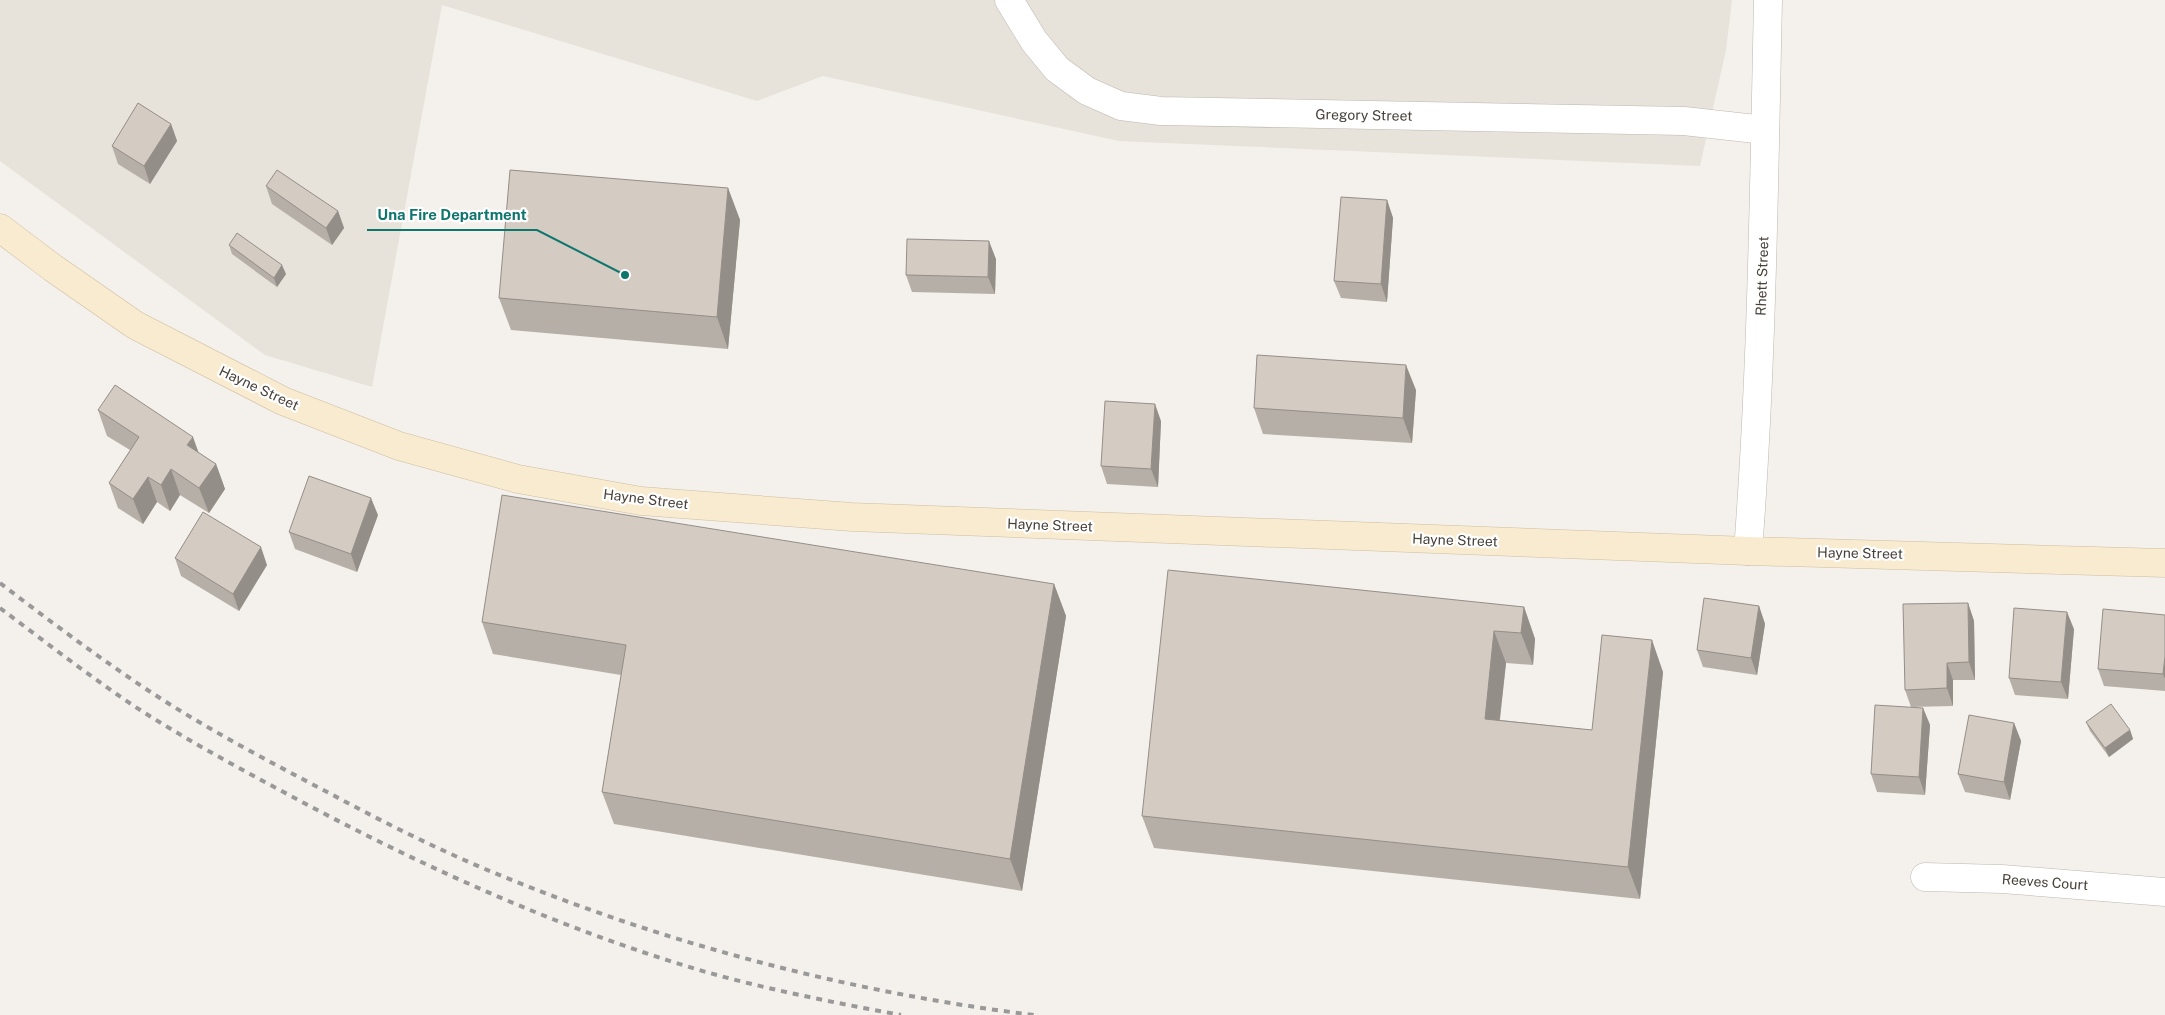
<svg xmlns="http://www.w3.org/2000/svg" width="2165" height="1015" font-family="'Public Sans',sans-serif">
<style>
.residential{fill:#e7e2da}
.lines{fill:none;stroke-linecap:round;stroke-linejoin:round}
.street-casing{stroke:#beb7af;stroke-width:29}
.secondary-casing{stroke:#cebea0;stroke-width:29}
.street{stroke:#fff;stroke-width:28}
.secondary{stroke:#f9ebd0;stroke-width:28}
.rail{stroke:#999;stroke-width:4;stroke-dasharray:6 6;stroke-linecap:butt}
.wall{fill:#b6afa7}
.shaded-wall{fill:#948e88}
.building{fill:#d4cbc2;stroke:#948e88}
.labels{text-anchor:middle;dominant-baseline:central;stroke-width:4.5;stroke-linejoin:round;paint-order:stroke}
.street-label{font-size:14px;fill:#47413a;stroke:#fff}
.leader{fill:none;stroke:#0f766e;stroke-width:2}
.callout-dot{fill:#0f766e;stroke:#fff;stroke-width:2}
.callout-label{font-size:15px;text-anchor:middle;font-weight:bold;fill:#0f766e;stroke:#fff;stroke-width:4.5;stroke-linejoin:round;paint-order:stroke}
</style>
<rect width="100%" height="100%" fill="#f4f0eb"/>
<!-- residential -->
<polygon class="residential" points="0,0 1732,0 1726,50 1700,166 1119,141 823,76 757,101 442,5 372,387 265,355 0,161"/>
<g class="lines">
<!-- street casing -->
<g class="street-casing">
<g id="street">
<polyline points="1009,0 1034,41 1057,69 1087,91 1121,106 1161,111 1684,121 1765,130"/>
<path d="M 1748,551 C 1762,367 1764,184 1768,0"/>
<polyline points="1925,877 2002,879 2165,892"/>
</g>
</g>
<!-- secondary casing -->
<g class="secondary-casing">
<polyline id="secondary" points="0,228 53,268 135,325 283,401 399,446 518,479 641,501 852,517 1748,551 2165,563"/>
</g>
<!-- street -->
<use href="#street" class="street"/>
<!-- secondary -->
<use href="#secondary" class="secondary"/>
<!-- rail -->
<g class="rail">
<path d="M 0,583 C 47,619 94,654 143,687 C 203,727 268,761 331,794 C 381,821 433,847 485,869 C 659,942 846,992 1034,1015"/>
<path d="M 0,608 C 44,641 88,675 134,706 C 188,741 246,772 304,803 C 432,871 566,931 706,972 C 770,990 836,1003 901,1015"/>
</g>
</g>
<!-- wall -->
<g class="wall">
<polygon points="171,124 177,141 150,184 118,164 112,146"/>
<polygon points="266,186 338,211 344,228 332,245 272,204"/>
<polygon points="728,188 740,220 728,349 511,330 499,298"/>
<polygon points="1387,200 1393,218 1387,302 1341,298 1334,281"/>
<polygon points="229,245 286,274 277,287 232,254"/>
<polygon points="996,259 995,294 912,292 906,275"/>
<polygon points="1416,390 1412,443 1263,434 1254,408"/>
<polygon points="98,410 199,453 216,464 225,489 209,513 180,495 170,511 157,502 143,524 118,508 109,483 130,450 107,436"/>
<polygon points="1161,421 1158,487 1107,484 1101,466"/>
<polygon points="378,515 357,572 295,549 289,532"/>
<polygon points="175,558 267,565 239,611 181,576"/>
<polygon points="1054,584 1066,616 1022,891 614,824 602,792 621,675 493,654 482,622"/>
<polygon points="1968,603 1974,621 1975,680 1953,680 1953,706 1911,707 1905,690"/>
<polygon points="1759,606 1765,624 1757,675 1703,667 1697,650"/>
<polygon points="1524,607 1535,639 1533,665 1506,663 1500,720 1592,730 1663,672 1640,899 1154,848 1142,816"/>
<polygon points="2165,615 2165,691 2104,686 2098,669"/>
<polygon points="2074,629 2068,699 2015,695 2009,678"/>
<polygon points="1923,708 1930,725 1925,795 1877,792 1871,774"/>
<polygon points="2086,722 2130,730 2133,739 2109,757 2090,731"/>
<polygon points="2014,723 2021,741 2010,800 1965,792 1958,774"/>
</g>
<!-- shaded-wall -->
<g class="shaded-wall">
<polygon points="171,124 177,141 150,184 144,166"/>
<polygon points="728,188 740,220 728,349 717,317"/>
<polygon points="1387,200 1393,218 1387,302 1381,284"/>
<polygon points="338,211 344,228 332,245 326,228"/>
<polygon points="989,241 996,259 995,294 988,277"/>
<polygon points="282,265 286,274 277,287 274,278"/>
<polygon points="1406,365 1416,390 1412,443 1403,418"/>
<polygon points="1155,404 1161,421 1158,487 1151,469"/>
<polygon points="193,437 202,462 187,445"/>
<polygon points="216,464 225,489 209,513 199,488"/>
<polygon points="171,469 180,495 170,511 161,485"/>
<polygon points="148,477 157,502 143,524 133,499"/>
<polygon points="371,498 378,515 357,572 351,554"/>
<polygon points="261,547 267,565 239,611 233,594"/>
<polygon points="1054,584 1066,616 1022,891 1010,859"/>
<polygon points="1968,603 1974,621 1975,680 1969,662"/>
<polygon points="1759,606 1765,624 1757,675 1751,658"/>
<polygon points="1524,607 1535,639 1533,665 1521,633"/>
<polygon points="2067,612 2074,629 2068,699 2061,682"/>
<polygon points="1494,631 1506,663 1496,751 1485,719"/>
<polygon points="1652,640 1663,672 1640,899 1628,867"/>
<polygon points="2165,656 2165,679 2163,674"/>
<polygon points="1947,663 1953,680 1953,706 1947,688"/>
<polygon points="1923,708 1930,725 1925,795 1919,777"/>
<polygon points="2014,723 2021,741 2010,800 2004,782"/>
<polygon points="2130,730 2133,739 2109,757 2105,748"/>
</g>
<!-- building -->
<g class="building">
<polygon points="138,103 171,124 144,166 112,146"/>
<polygon points="277,170 338,211 326,228 266,186"/>
<polygon points="510,170 728,188 717,317 499,298"/>
<polygon points="1341,197 1387,200 1381,284 1334,281"/>
<polygon points="237,233 282,265 274,278 229,245"/>
<polygon points="907,239 989,241 988,277 906,275"/>
<polygon points="1257,355 1406,365 1403,418 1254,408"/>
<polygon points="115,385 193,437 187,445 216,464 199,488 171,469 161,485 148,477 133,499 109,483 139,437 98,410"/>
<polygon points="1105,401 1155,404 1151,469 1101,466"/>
<polygon points="309,476 371,498 351,554 289,532"/>
<polygon points="502,495 1054,584 1010,859 602,792 626,645 482,622"/>
<polygon points="203,512 261,547 233,594 175,558"/>
<polygon points="1168,570 1524,607 1521,633 1494,631 1485,719 1592,730 1602,635 1652,640 1628,867 1142,816"/>
<polygon points="1704,598 1759,606 1751,658 1697,650"/>
<polygon points="1968,603 1969,662 1947,663 1947,688 1905,690 1903,604"/>
<polygon points="2014,608 2067,612 2061,682 2009,678"/>
<polygon points="2103,609 2165,615 2165,656 2163,674 2098,669"/>
<polygon points="2111,704 2130,730 2105,748 2086,722"/>
<polygon points="1875,705 1923,708 1919,777 1871,774"/>
<polygon points="1969,715 2014,723 2004,782 1958,774"/>
</g>
<g class="labels">
<!-- street labels -->
<g class="street-label">
<text transform="translate(1364 115) rotate(1)">Gregory Street</text>
<text transform="translate(1762 276) rotate(-88)">Rhett Street</text>
<text transform="translate(259 388) rotate(25)">Hayne Street</text>
<text transform="translate(646 499) rotate(7)">Hayne Street</text>
<text transform="translate(1050 525) rotate(2)">Hayne Street</text>
<text transform="translate(1455 540) rotate(2)">Hayne Street</text>
<text transform="translate(1860 553) rotate(1)">Hayne Street</text>
<text transform="translate(2045 882) rotate(4)">Reeves Court</text>
</g>
</g>
<!-- callouts -->
<path class="leader" d="M625 275L537 230H367"/>
<circle class="callout-dot" cx="625" cy="275" r="5"/>
<g class="callout-label">
<text x="452" y="220">Una Fire Department</text>
</g>
</svg>
